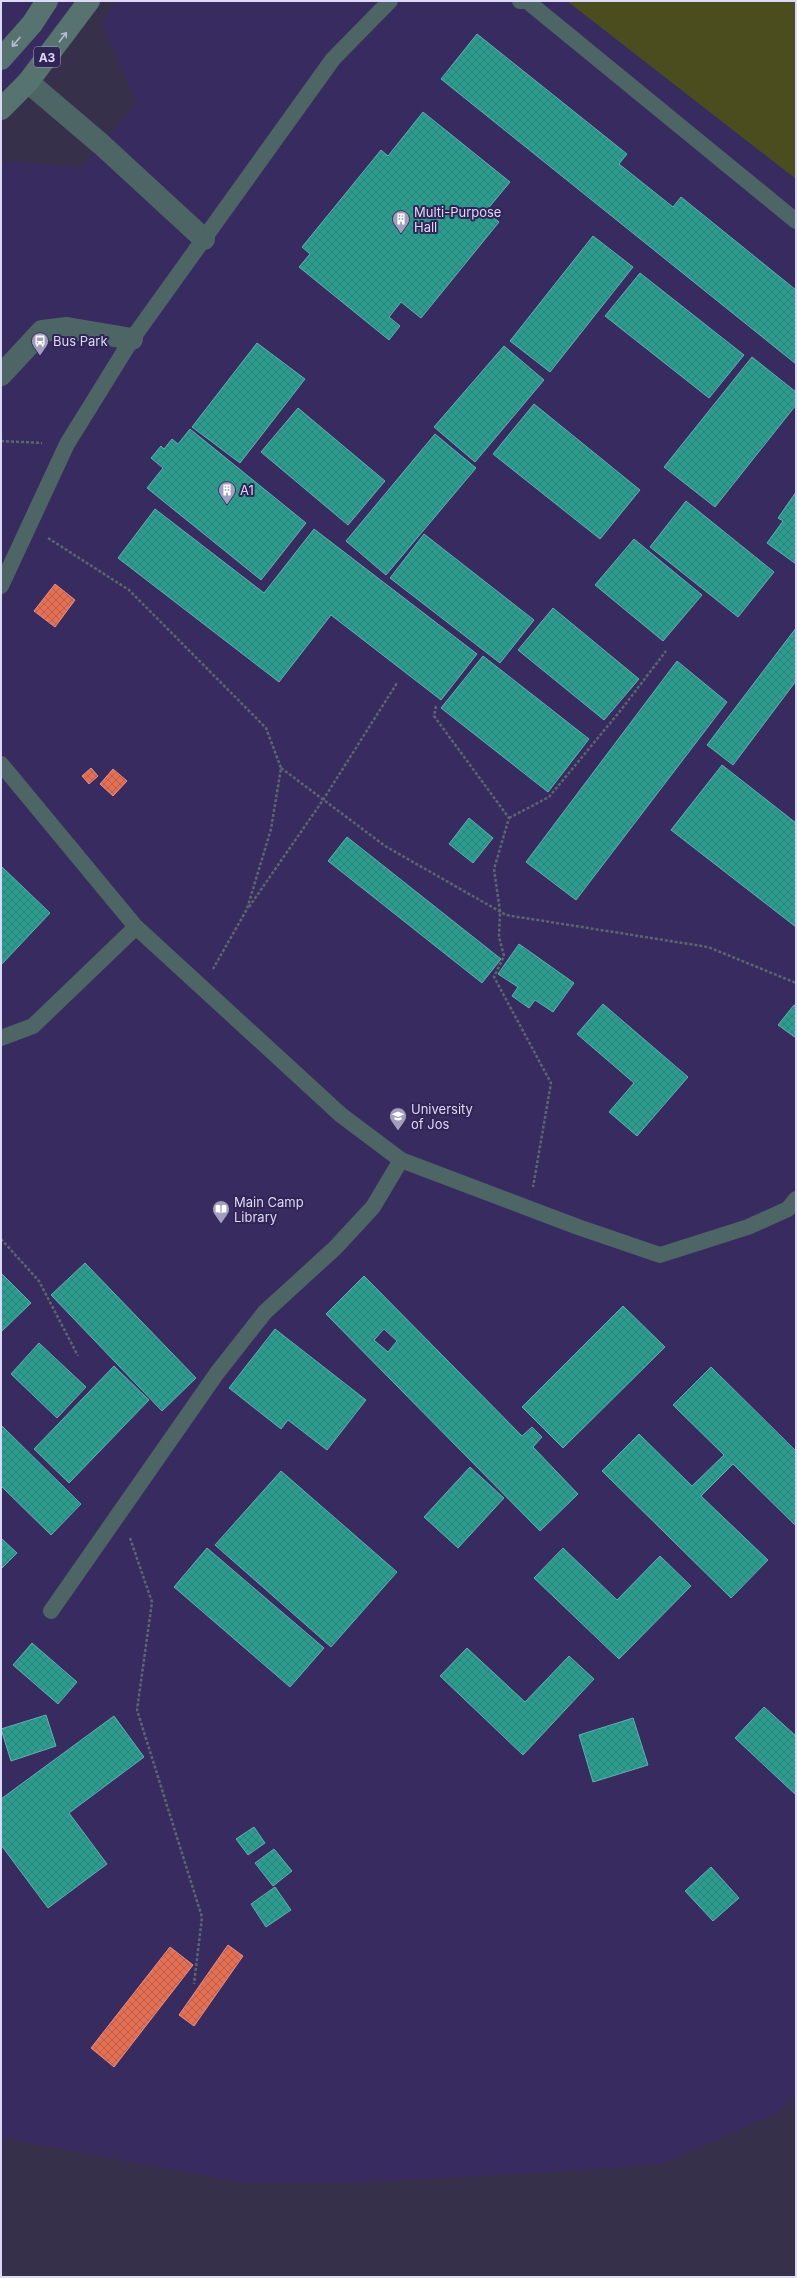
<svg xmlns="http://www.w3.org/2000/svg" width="797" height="2278" font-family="Inter,sans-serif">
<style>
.built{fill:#382b5f}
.garden{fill:#4b4d1e}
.shops{fill:url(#shops-cross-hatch);stroke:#e48f83}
.schools{fill:url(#schools-cross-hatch);stroke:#60afae;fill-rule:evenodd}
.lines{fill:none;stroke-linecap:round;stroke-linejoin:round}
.path{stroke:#5a676c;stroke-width:2.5;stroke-dasharray:3 2;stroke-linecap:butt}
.lane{stroke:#4e6565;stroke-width:16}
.street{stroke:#4e6565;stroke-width:22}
.highway{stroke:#56736f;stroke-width:22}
.oneway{stroke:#b4bacf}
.labels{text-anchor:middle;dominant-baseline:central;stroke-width:4;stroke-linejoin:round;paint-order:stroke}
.shield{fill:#302555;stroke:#a9a3c7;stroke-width:1}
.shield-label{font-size:12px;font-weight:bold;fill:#ddd9f8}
.poi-label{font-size:13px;fill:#ddd9f8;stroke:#302555;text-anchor:start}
</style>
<defs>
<pattern id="shops-cross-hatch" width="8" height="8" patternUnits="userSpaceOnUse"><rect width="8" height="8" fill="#e76f51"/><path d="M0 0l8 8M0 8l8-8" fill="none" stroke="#b6614f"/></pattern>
<pattern id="schools-cross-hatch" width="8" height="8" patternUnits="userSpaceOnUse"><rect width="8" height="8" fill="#2a9d8f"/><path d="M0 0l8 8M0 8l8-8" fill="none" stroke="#31817a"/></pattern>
</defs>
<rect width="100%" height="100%" fill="#36304a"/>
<!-- built -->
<g class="built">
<polygon points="1,1 76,1 1,100"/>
<polygon points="116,1 796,1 796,2095 777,2113 662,2164 540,2173 347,2183 246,2183 1,2138 1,161 82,167 137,103 102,24"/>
</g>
<!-- garden -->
<polygon class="garden" points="567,1 796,1 796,179"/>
<!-- shops -->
<g class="shops">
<polygon points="55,584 75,600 55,627 34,611"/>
<polygon points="91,768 98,776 89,784 82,776"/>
<polygon points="113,769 127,781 113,796 100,784"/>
<polygon points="228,1945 243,1956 194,2026 179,2015"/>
<polygon points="170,1947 193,1965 114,2067 91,2048"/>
</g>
<!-- schools -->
<g class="schools">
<polygon points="477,34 627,154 619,164 673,207 681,197 796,290 796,364 441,79"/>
<polygon points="423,112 510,182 486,211 499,222 421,318 401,302 389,317 400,326 389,340 299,267 310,254 302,247 381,150 388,156"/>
<polygon points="593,236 633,267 550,372 510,341"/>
<polygon points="640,273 744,355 709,398 605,316"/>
<polygon points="257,343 305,379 240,463 192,427"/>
<polygon points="504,346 544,380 475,462 434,427"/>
<polygon points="752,357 796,392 796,405 715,507 664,467"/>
<polygon points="534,404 640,490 600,539 493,454"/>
<polygon points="298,408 385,481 348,525 261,452"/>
<polygon points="190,429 306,523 261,580 147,488 163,468 151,458 161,446 164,449 172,439 178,444"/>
<polygon points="435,434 476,468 386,575 346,541"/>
<polygon points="796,492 796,564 767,543 783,521 778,518"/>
<polygon points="686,501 774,572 738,617 650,547"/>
<polygon points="155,509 264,593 314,529 477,654 441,700 331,615 279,682 118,558"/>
<polygon points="424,534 534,620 500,663 390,578"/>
<polygon points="634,539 702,595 663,641 595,585"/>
<polygon points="553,608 639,679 604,720 518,650"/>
<polygon points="796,628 796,681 733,765 707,745"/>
<polygon points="483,656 589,739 548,792 441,708"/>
<polygon points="677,661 727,702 576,900 526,862"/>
<polygon points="722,765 796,823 796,927 671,830"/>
<polygon points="469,818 493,838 473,863 449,844"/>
<polygon points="347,837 501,959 482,983 328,861"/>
<polygon points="1,866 50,913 1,965"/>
<polygon points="519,944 574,983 553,1012 535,1000 529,1008 512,996 518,987 498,974"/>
<polygon points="603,1004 688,1077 637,1136 609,1112 634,1083 577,1034"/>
<polygon points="794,1005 796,1006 796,1038 778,1025"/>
<polygon points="85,1263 196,1378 162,1411 51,1295"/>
<polygon points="1,1273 31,1303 1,1332"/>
<path d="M 364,1276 L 522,1436 L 532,1427 L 542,1437 L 533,1447 L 578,1494 L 540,1531 L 326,1314 ZM 384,1329 L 397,1341 L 388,1352 L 374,1340 Z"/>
<polygon points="623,1306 665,1347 563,1448 522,1407"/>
<polygon points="275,1329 366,1400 327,1450 288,1420 281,1429 229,1388"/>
<polygon points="39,1343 86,1387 57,1418 11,1374"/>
<polygon points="114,1366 149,1400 69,1483 34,1449"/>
<polygon points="711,1367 796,1451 796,1526 733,1464 701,1496 768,1560 731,1598 602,1471 639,1434 692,1486 724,1455 673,1405"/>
<polygon points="1,1425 81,1504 51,1535 1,1486"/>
<polygon points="470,1467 504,1498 458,1548 424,1517"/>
<polygon points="281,1471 397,1572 331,1647 215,1545"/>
<polygon points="1,1538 17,1553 1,1569"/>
<polygon points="207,1548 324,1648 290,1687 174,1587"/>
<polygon points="563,1548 617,1600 660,1556 691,1586 619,1659 534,1578"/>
<polygon points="32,1643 77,1682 58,1704 13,1665"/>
<polygon points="467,1648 525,1702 569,1656 594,1679 523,1755 440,1676"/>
<polygon points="764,1707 796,1736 796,1795 735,1738"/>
<polygon points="46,1715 56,1746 11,1761 1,1729"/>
<polygon points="114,1716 144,1757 69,1813 107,1864 48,1908 1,1845 1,1799"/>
<polygon points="633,1718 648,1765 593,1782 579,1735"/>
<polygon points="254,1827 265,1843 248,1855 236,1839"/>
<polygon points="274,1849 292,1871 273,1886 255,1863"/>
<polygon points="711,1867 739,1898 713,1921 685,1891"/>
<polygon points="275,1887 291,1910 266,1927 251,1904"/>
</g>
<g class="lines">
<!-- path -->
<g class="path">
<polyline points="1,441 42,443"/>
<polyline points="48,538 129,590 266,728 281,768 271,829 247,909 213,969"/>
<polyline points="436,706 434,716 509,818 494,869 500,911 499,937 504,956 494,977 551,1083 533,1187"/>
<polyline points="281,768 385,846 506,915 708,947 796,983"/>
<polyline points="509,818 549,797 621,710 666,651"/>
<polyline points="249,907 323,800 397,683"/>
<polyline points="1,1239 39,1281 78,1356"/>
<polyline points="130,1538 152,1602 137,1710 202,1917 194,1984"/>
</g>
<!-- lane -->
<g class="lane">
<polyline points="520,1 527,1 796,221"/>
<polyline points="1,586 67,444 132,339 333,59 390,1"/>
<polyline points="1,764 136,927 341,1115 401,1160 578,1227 660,1255 748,1227 788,1209 796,1199"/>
<polyline points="1,1038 33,1026 136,927"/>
<polyline points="51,1611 217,1373 265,1312 335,1248 373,1207 401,1160"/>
</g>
<!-- street -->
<g class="street">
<polyline points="28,82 102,145 204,239"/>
<polyline points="1,375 42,331 67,328 132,339"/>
</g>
<!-- highway -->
<g class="highway">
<polyline points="1,59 32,24 47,1"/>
<polyline points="1,109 28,82 89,1"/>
</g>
</g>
<!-- one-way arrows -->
<defs><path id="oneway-shaft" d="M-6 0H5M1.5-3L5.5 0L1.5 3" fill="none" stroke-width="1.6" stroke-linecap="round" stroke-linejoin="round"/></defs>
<g class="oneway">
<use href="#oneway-shaft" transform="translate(63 37) rotate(-52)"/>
<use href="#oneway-shaft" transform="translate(16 42) rotate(131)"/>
</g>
<!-- icons -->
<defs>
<g id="building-pin" transform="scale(0.9)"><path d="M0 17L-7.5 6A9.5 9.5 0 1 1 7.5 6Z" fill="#a39ebb" stroke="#302555"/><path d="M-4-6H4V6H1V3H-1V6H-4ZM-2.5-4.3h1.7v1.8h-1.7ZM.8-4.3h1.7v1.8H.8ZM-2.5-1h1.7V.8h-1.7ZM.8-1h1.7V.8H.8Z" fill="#fff"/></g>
<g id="bus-pin" transform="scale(0.9)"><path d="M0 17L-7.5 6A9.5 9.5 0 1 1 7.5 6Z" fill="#a39ebb" stroke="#302555"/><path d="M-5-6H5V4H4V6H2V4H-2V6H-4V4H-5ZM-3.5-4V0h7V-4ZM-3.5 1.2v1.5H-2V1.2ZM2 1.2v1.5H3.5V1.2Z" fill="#fff"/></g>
<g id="university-pin" transform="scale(0.9)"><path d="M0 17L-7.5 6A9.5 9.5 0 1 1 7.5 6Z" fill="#a39ebb" stroke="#302555"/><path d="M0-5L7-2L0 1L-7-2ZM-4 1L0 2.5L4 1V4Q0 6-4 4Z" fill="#fff"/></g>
<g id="library-pin" transform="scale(0.9)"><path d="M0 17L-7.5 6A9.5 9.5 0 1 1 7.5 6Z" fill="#a39ebb" stroke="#302555"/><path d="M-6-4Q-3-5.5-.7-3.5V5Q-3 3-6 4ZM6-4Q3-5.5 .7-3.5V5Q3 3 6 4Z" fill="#fff"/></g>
</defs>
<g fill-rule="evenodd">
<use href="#building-pin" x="401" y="219"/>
<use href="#bus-pin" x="40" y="341"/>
<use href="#building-pin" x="227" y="490"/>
<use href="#university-pin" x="398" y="1116"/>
<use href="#library-pin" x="221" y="1209"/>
</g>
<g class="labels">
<!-- shield labels -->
<rect class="shield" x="34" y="47" width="26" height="20" rx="3"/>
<g class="shield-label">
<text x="47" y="57">A3</text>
</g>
<!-- poi labels -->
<g class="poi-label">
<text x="414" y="212">Multi-Purpose<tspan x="414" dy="15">Hall</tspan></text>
<text x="53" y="341">Bus Park</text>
<text x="240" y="490">A1</text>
<text x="411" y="1109">University<tspan x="411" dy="15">of Jos</tspan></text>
<text x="234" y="1202">Main Camp<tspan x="234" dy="15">Library</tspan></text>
</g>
</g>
<!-- border -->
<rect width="797" height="2278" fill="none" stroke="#ddd9f8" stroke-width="4"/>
</svg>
